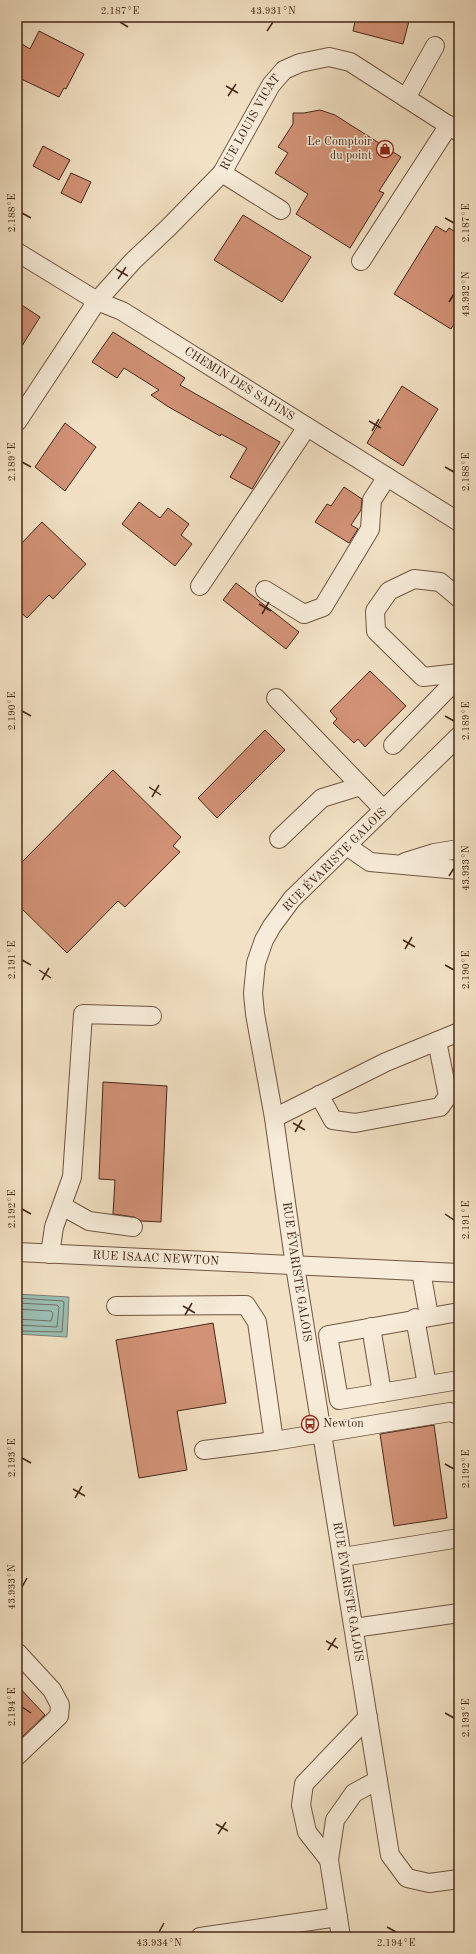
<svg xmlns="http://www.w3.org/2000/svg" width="476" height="1954" font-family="'Old Standard TT',serif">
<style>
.water{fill:#9bbeb2;stroke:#798174}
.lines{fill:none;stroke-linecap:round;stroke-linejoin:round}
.shore{stroke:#707264;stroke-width:1}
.building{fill:#d29277;stroke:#462616}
.minor-casing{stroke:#715542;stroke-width:20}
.minor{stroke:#f7ecd9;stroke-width:18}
.ticks{fill:none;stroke:#462616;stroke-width:1.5}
.labels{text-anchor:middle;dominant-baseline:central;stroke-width:3;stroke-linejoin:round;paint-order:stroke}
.street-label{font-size:12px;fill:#462616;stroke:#f7ecd9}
.poi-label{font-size:12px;fill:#462616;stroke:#f7ecd9;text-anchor:end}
.neatline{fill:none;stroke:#462616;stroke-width:1.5}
.ticks-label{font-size:10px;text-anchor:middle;fill:#462616}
</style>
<rect width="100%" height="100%" fill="#f2e1c4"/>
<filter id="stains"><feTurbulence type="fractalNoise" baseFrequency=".005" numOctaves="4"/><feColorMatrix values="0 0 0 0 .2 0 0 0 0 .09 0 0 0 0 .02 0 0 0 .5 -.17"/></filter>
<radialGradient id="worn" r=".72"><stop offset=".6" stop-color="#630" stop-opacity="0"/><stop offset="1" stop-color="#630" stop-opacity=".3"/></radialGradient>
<!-- water -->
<polygon class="water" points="17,1294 69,1297 67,1337 17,1334"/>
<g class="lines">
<!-- shore -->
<g class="shore">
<polyline points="17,1298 63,1301 64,1303 62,1332 17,1331"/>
<polyline points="17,1303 57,1305 59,1307 57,1327 17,1325"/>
<polyline points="17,1309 51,1311 53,1313 51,1321 17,1319"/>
</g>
</g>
<!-- building -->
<g class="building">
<polygon points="356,17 410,17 403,44 353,31"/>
<polygon points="39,31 84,54 66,89 64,88 59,97 17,77 17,41 30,49"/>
<polygon points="320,110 335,115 401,157 379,191 384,193 350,248 296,214 308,194 275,173 288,153 278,147 293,124 293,113 304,113"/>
<polygon points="43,146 70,160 59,180 33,166"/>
<polygon points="71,173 91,182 81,203 61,193"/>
<polygon points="243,215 311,257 282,302 214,260"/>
<polygon points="436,226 446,232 449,228 459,234 459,316 451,329 394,294"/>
<polygon points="17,302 40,317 17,354"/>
<polygon points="113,332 185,378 180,385 280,442 252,489 230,477 247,448 221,434 220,436 167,406 151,395 159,390 124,368 117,378 92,362"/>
<polygon points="402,386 438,409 403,466 367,443"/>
<polygon points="65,423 96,447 65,491 35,467"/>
<polygon points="344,487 362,499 361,510 351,525 358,529 349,543 315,522 327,504 331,506"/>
<polygon points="139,502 160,518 168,508 189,524 181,535 192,544 175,566 122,524"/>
<polygon points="42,522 86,564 53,599 49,595 27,618 17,609 17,548"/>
<polygon points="236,583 299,632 286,649 223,600"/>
<polygon points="370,671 406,706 365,747 358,739 354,743 333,723 337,719 330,711"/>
<polygon points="265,730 285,750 217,818 198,798"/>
<polygon points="113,770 181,837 173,846 180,852 125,907 118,901 67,953 17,904 17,867"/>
<polygon points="103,1082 167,1086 161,1222 141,1221 134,1217 113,1214 115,1180 99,1179"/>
<polygon points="213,1323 226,1403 177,1411 187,1470 139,1478 116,1340"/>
<polygon points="434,1425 447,1518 394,1526 380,1434"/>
<polygon points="17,1685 45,1715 17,1742"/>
</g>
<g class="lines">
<!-- minor casing -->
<g class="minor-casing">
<g id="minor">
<polyline points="406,98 435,46"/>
<polyline points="222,173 281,210"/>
<path id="s1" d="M 17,252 L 97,301 L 122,311 L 459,522"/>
<polyline points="361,261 449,125"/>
<path id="s2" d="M 17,422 L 97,301 L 133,261 L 168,228 L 222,173 L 271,85 L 284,70 L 300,63 L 329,57 L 350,62 L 459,132"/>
<polyline points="200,586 307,427"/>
<polyline points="265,590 304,614 323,607 370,529 372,500 387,477"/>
<polyline points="459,598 440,582 414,579 389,591 375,611 376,631 423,677 459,673"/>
<polyline points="276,698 384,810"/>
<path id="s3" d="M 459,736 L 292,899 L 272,926 L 264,940 L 256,963 L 253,993 L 255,1014 L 274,1118 L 295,1266 L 390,1855 L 407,1878 L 429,1883 L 459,1879"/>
<polyline points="393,745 459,677"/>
<polyline points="279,839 322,798 361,786"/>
<polyline points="347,846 370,862 459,870"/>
<polyline points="405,862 434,853 459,849"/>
<polyline points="319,1095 333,1120 355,1123 440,1107 448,1096 437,1041"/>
<polyline points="274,1118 386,1062 459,1032"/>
<polyline points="62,1206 89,1221 133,1227"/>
<path id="s4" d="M 17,1252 L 459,1273"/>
<polyline points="50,1254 54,1227 72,1177 83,1014 152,1016"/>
<polyline points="421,1271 429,1316"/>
<polyline points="116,1306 246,1305 257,1322 274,1441"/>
<polyline points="459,1312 328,1335 339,1400 459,1380"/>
<polyline points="415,1318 427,1385"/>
<polyline points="371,1327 382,1393"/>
<polyline points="204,1450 274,1441 450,1412 459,1415"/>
<polyline points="343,1557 459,1538"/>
<polyline points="354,1628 459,1613"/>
<polyline points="17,1652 52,1690 60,1705 59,1716 17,1756"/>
<polyline points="329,1860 307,1832 301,1805 304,1784 368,1717"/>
<polyline points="200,1937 338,1917"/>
<polyline points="341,1937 329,1860 335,1820 354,1793 378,1780"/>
</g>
</g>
<!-- minor -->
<use href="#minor" class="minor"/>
</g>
<!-- ticks -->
<path class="ticks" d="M 120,22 L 128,27M 267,31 L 273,22M 226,86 L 238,93M 228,96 L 236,84M 22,213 L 31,218M 445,218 L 454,223M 116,269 L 128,276M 118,279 L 126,267M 449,302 L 454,294M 369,421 L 381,428M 372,431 L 379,419M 22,462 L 31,467M 445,467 L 454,472M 259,604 L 271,611M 262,614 L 269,602M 22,711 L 31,716M 445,716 L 454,721M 149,787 L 161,795M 152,797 L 159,785M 449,876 L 454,868M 403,940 L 415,947M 405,949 L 412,937M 22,960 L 31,965M 445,965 L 454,970M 39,970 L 51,978M 42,980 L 49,968M 293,1123 L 305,1130M 295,1132 L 302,1120M 22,1209 L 31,1214M 445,1214 L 454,1220M 183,1306 L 195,1313M 185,1315 L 192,1303M 22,1458 L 31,1463M 445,1464 L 454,1469M 73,1489 L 85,1496M 75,1498 L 82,1486M 22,1587 L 27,1578M 326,1641 L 338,1648M 328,1650 L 336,1638M 22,1707 L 31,1713M 445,1713 L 454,1718M 216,1824 L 228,1831M 218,1834 L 226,1822M 387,1927 L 396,1932M 159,1932 L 164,1923"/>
<!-- icons -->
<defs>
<g id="shop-ring" transform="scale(0.9)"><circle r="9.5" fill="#f7ecd9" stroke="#8f2418" stroke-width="1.5"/><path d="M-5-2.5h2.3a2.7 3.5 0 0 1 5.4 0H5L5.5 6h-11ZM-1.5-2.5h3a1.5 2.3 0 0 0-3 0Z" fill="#8f2418"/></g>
<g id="bus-ring" transform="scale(0.9)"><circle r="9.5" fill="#f7ecd9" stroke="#8f2418" stroke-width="1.5"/><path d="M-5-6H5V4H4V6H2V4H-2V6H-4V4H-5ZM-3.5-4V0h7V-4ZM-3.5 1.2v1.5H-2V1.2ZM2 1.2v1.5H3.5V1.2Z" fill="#8f2418"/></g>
</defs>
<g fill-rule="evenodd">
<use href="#shop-ring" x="385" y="149"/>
<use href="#bus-ring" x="310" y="1424"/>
</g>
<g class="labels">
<!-- street labels -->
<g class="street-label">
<text stroke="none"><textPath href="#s2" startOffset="382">RUE LOUIS VICAT</textPath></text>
<text stroke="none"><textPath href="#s1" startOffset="259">CHEMIN DES SAPINS</textPath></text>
<text transform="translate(335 860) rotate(-45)">RUE ÉVARISTE GALOIS</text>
<text stroke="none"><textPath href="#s4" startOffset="139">RUE ISAAC NEWTON</textPath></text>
<text stroke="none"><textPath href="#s3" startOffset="620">RUE ÉVARISTE GALOIS</textPath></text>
<text stroke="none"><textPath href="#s3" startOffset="944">RUE ÉVARISTE GALOIS</textPath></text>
</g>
<!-- poi labels -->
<g class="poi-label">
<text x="372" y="142">Le Comptoir<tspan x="372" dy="14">du point</tspan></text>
<text x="323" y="1424" text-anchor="start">Newton</text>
</g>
</g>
<!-- margin -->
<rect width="476" height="1954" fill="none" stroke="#f2e1c4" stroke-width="44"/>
<rect x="22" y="22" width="432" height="1910" class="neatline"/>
<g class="ticks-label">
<text x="120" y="14">2.187°E</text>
<text x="273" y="14">43.931°N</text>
<text transform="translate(11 213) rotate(-90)" y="4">2.188°E</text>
<text transform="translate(465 223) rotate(-90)" y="4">2.187°E</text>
<text transform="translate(465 294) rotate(-90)" y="4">43.932°N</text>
<text transform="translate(11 462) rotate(-90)" y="4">2.189°E</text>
<text transform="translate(465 472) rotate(-90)" y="4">2.188°E</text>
<text transform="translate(11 711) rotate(-90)" y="4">2.190°E</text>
<text transform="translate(465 721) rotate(-90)" y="4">2.189°E</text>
<text transform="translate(465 868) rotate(-90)" y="4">43.933°N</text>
<text transform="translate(11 960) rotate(-90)" y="4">2.191°E</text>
<text transform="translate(465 970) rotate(-90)" y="4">2.190°E</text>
<text transform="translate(11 1209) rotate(-90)" y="4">2.192°E</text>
<text transform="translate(465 1220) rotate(-90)" y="4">2.191°E</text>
<text transform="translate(11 1458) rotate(-90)" y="4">2.193°E</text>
<text transform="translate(465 1469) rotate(-90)" y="4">2.192°E</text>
<text transform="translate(11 1587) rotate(-90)" y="4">43.933°N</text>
<text transform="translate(11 1707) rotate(-90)" y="4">2.194°E</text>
<text transform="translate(465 1718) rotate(-90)" y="4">2.193°E</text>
<text x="159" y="1946">43.934°N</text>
<text x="396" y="1946">2.194°E</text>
</g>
<rect width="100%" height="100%" filter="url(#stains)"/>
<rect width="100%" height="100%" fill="url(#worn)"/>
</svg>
